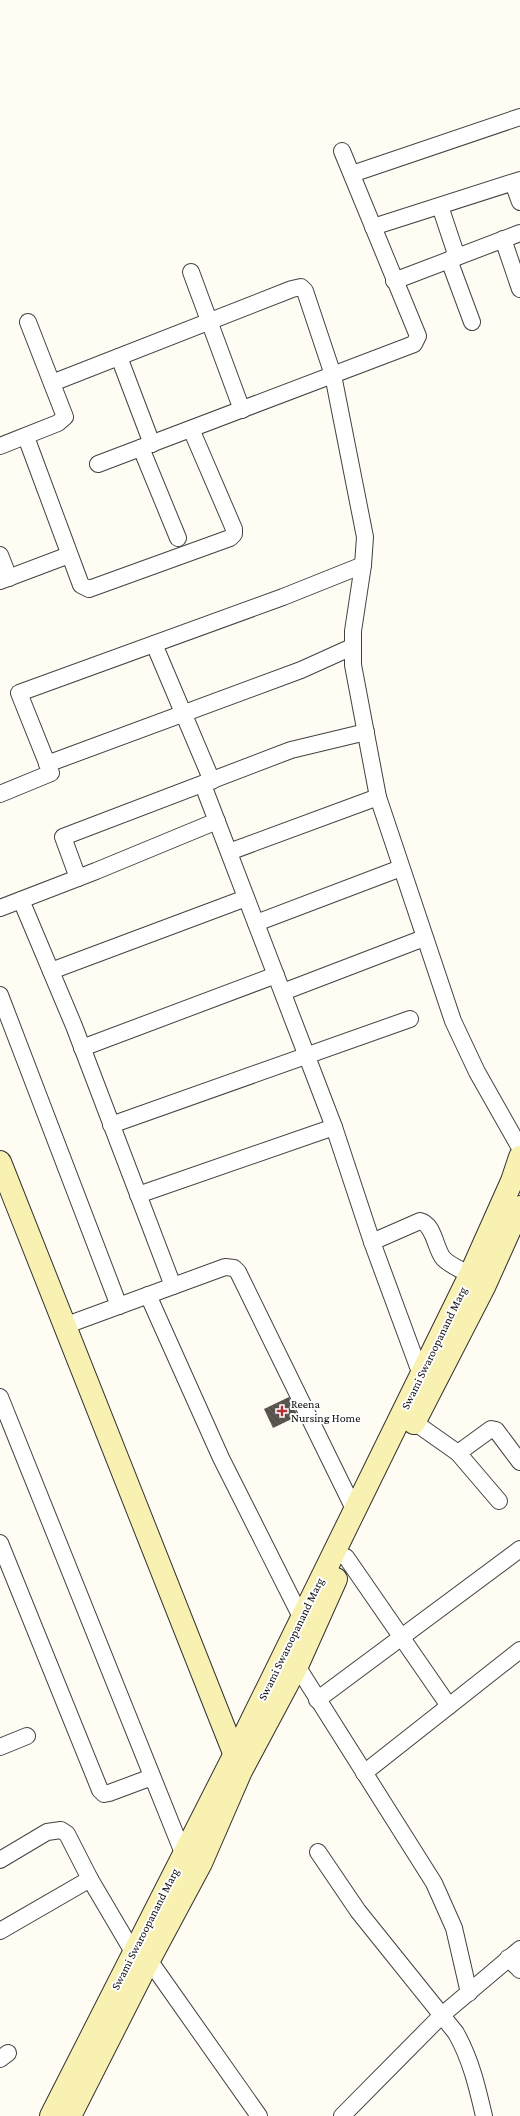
<svg xmlns="http://www.w3.org/2000/svg" width="520" height="2116" font-family="'Crimson Pro',serif">
<style>
.building{fill:url(#building-back-hatch)}
.lines{fill:none;stroke-linecap:round;stroke-linejoin:round}
.street-casing{stroke:#424242;stroke-width:18}
.secondary-casing{stroke:#313131;stroke-width:24}
.street{stroke:#fff;stroke-width:16}
.secondary{stroke:#f9f1b2;stroke-width:22}
.poi-dot{fill:#b73038;stroke:#fff;stroke-width:1.5}
.labels{text-anchor:middle;dominant-baseline:central;stroke-width:4;stroke-linejoin:round;paint-order:stroke}
.street-label{font-size:12px;fill:#0f0f0f;stroke:#fff}
.poi-label{font-size:12px;fill:#0f0f0f;stroke:#fff;text-anchor:start}
</style>
<defs>
<pattern id="building-back-hatch" width="6" height="6" patternUnits="userSpaceOnUse"><rect width="6" height="6" fill="#57514c"/><path d="M-1 5l2 2M0 0l6 6M5-1l2 2" fill="none" stroke="#6a6561"/></pattern>
</defs>
<rect width="100%" height="100%" fill="#fefcf3"/>
<!-- building -->
<polygon class="building" points="289,1397 298,1416 273,1428 264,1409"/>
<g class="lines">
<!-- street casing -->
<g class="street-casing">
<g id="street">
<polyline points="352,174 520,117"/>
<polyline points="513,183 520,202"/>
<polyline points="440,206 457,257"/>
<polyline points="373,227 520,180"/>
<polyline points="503,239 520,289"/>
<polyline points="449,260 472,322"/>
<polyline points="191,272 242,410"/>
<polyline points="394,281 520,233"/>
<polyline points="119,357 152,444"/>
<polyline points="52,383 292,289 301,287 305,291 333,375 365,537 363,565 353,631 353,665 378,797 453,1021 477,1072 520,1148"/>
<polyline points="26,437 81,585 89,589 230,538 234,534 234,529 191,429"/>
<polyline points="0,446 58,423 65,417 28,322"/>
<polyline points="141,448 178,538"/>
<polyline points="98,464 414,344 418,336 342,151"/>
<polyline points="0,555 9,578"/>
<polyline points="0,581 69,555"/>
<polyline points="154,644 212,781"/>
<polyline points="47,764 301,670 352,647"/>
<polyline points="203,785 334,1127 372,1242 421,1375"/>
<polyline points="0,794 51,773 19,693 283,597 363,565"/>
<polyline points="229,852 378,797"/>
<polyline points="78,878 63,837 291,750 366,732"/>
<polyline points="21,900 74,1026 173,1286"/>
<polyline points="0,908 96,871 217,821"/>
<polyline points="256,923 401,868"/>
<polyline points="51,971 246,898"/>
<polyline points="283,992 424,938"/>
<polyline points="0,995 119,1306"/>
<polyline points="82,1048 276,975"/>
<polyline points="111,1125 410,1019"/>
<polyline points="138,1195 334,1127"/>
<path d="M 372,1242 L 420,1221 C 434,1224 435,1248 443,1258 C 449,1265 462,1270 470,1275"/>
<polyline points="148,1295 221,1458 301,1617"/>
<polyline points="64,1326 225,1267 234,1268 238,1272 355,1511"/>
<polyline points="0,1397 183,1853"/>
<polyline points="414,1422 458,1453 499,1501"/>
<polyline points="458,1453 491,1429 496,1430 520,1462"/>
<polyline points="0,1543 100,1790 104,1794 109,1793 152,1777"/>
<polyline points="346,1557 449,1706"/>
<polyline points="297,1666 434,1883 454,1928 469,1993"/>
<polyline points="317,1700 520,1549"/>
<polyline points="0,1747 27,1736"/>
<polyline points="364,1773 520,1650"/>
<path d="M 318,1852 L 358,1911 L 456,2033 C 471,2060 477,2086 484,2116"/>
<polyline points="0,1860 47,1832 61,1830 67,1834 90,1879 133,1952"/>
<polyline points="0,1931 90,1879"/>
<polyline points="508,1958 520,1970"/>
<polyline points="149,1960 259,2116"/>
<polyline points="0,2059 8,2053"/>
<polyline points="342,2116 442,2015 520,1949"/>
</g>
</g>
<!-- secondary casing -->
<g class="secondary-casing">
<g id="secondary">
<polyline points="0,1162 238,1763"/>
<polyline points="414,1423 484,1287 520,1207"/>
<polyline points="51,2116 245,1734 421,1375 470,1275 512,1181 520,1157"/>
<polyline points="70,2116 149,1960 201,1863 241,1771 297,1666 336,1579"/>
</g>
</g>
<!-- street -->
<use href="#street" class="street"/>
<!-- secondary -->
<use href="#secondary" class="secondary"/>
</g>
<!-- markers -->
<path class="poi-dot" d="M280 1405h4v4h4v4h-4v4h-4v-4h-4v-4h4z"/>
<g class="labels">
<!-- street labels -->
<g class="street-label">
<text transform="translate(434 1348) rotate(-64)">Swami Swaroopanand Marg</text>
<text transform="translate(291 1639) rotate(-64)">Swami Swaroopanand Marg</text>
<text transform="translate(145 1929) rotate(-63)">Swami Swaroopanand Marg</text>
</g>
<!-- poi labels -->
<g class="poi-label">
<text x="291" y="1404">Reena<tspan x="291" dy="14">Nursing Home</tspan></text>
</g>
</g>
</svg>
